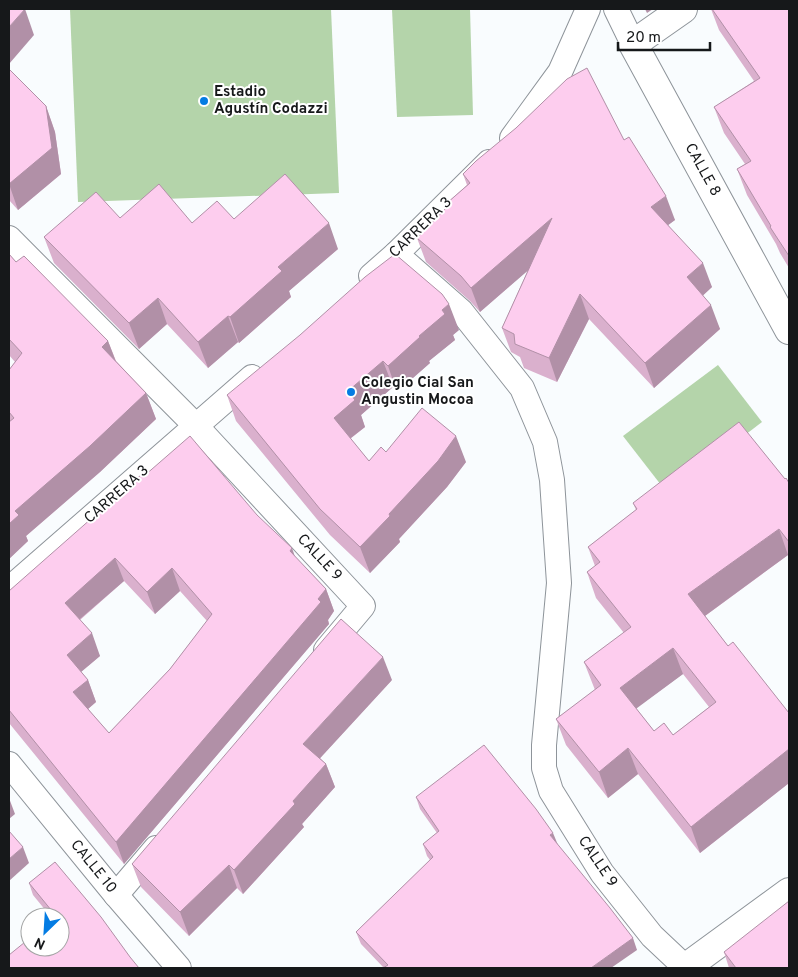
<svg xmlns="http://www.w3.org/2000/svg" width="798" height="977" font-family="Overpass,sans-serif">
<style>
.green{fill:#b4d4aa}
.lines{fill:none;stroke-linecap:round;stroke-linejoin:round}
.street-casing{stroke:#8e949a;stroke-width:26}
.secondary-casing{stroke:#8e949a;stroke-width:30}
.primary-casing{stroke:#8e949a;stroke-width:30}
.street{stroke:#fff;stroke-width:24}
.secondary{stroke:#fff;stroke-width:28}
.primary{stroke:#fff;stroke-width:28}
.wall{fill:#dab0cd;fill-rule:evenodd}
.shaded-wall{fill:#b190a7}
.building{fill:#fdcdee;stroke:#b190a7;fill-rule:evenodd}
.poi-dot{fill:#047ce3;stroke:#fff;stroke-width:2}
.labels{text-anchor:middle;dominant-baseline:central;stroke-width:4;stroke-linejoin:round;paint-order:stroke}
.poi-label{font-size:15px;font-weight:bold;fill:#16181a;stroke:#fff;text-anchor:start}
.street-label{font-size:15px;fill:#16181a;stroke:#fff}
</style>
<rect width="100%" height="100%" fill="#f9fcfe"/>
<!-- green -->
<g class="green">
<polygon points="70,9 331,9 339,193 78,202"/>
<polygon points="392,9 470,9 473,115 397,117"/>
<polygon points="718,365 762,422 668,494 623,436"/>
</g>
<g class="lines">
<!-- street casing -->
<g class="street-casing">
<g id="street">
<polyline points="616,9 633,44"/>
<polyline points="512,138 560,72 588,9"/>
<polyline points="9,238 196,426 363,606 326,650"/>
<polyline points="396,254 461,311 522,388 545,442 552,480 559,583 544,745 544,768 551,791 602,873 652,936 686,968"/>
<polyline points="371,276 396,254 489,162"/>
<polyline points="9,589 252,377"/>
<polyline points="9,764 116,895 179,968"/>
<polyline points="116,895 156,848"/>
</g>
</g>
<!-- secondary casing -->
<g class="secondary-casing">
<polyline id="secondary" points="685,968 789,892"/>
</g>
<!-- primary casing -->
<g class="primary-casing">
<polyline id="primary" points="683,9 633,44 789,330"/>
</g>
<!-- street -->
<use href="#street" class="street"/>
<!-- secondary -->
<use href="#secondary" class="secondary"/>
<!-- primary -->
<use href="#primary" class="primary"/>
</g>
<!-- wall -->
<g class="wall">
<polygon points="711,9 789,9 789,268 780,253 776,244 747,195 737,169 745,164 724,133 714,107 754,81 719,30"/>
<polygon points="9,69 46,106 55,132 61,174 18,210 9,200"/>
<polygon points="624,140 675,220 668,225 712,287 703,295 720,329 654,388 589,319 557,382 524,368 520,357 511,352 502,328 528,270 480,312 470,301 426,262 417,238 448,206 447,203 467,185 463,174"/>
<polygon points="120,218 192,223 338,249 289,291 291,297 239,343 238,342 208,368 167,324 139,349 54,263 44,237"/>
<polygon points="9,254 16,262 108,341 116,361 146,393 156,419 100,472 26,536 28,541 9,559 9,370 15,362 9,355"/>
<polygon points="459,330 453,335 455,340 429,361 430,363 397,392 393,387 361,415 365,427 350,439 369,461 386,452 466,462 447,487 399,539 400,542 370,573 330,535 236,421 227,395"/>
<path d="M 144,476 L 257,515 L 295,557 L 326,589 L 334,611 L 328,620 L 329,624 L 124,864 L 9,723 L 9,591 ZM 124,581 L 155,614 L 180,591 L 207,621 L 170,669 L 109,733 L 88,709 L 96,702 L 88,680 L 81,672 L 100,656 L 80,620 Z"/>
<path d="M 785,479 L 789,483 L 789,556 L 788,555 L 705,616 L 728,646 L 789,713 L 789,783 L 700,853 L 638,774 L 608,798 L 566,745 L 556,719 L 595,690 L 584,662 L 624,633 L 596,598 L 587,572 L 595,566 L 588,547 L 636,510 L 633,503 ZM 683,674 L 709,707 L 673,735 L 654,731 L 636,708 Z"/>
<polygon points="392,680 320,758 326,764 335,787 302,824 304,827 243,894 237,888 189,936 141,887 132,864"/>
<polygon points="416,797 557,844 637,950 384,968 361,944 356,932 430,860 427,856 423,844 437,833 420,809"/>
<polygon points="29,883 130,957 60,917 51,917 33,895"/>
<polygon points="724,952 736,968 729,968"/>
</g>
<!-- shaded-wall -->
<g class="shaded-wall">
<polygon points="25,9 34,35 9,64 9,27"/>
<polygon points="645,9 653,9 647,13"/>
<polygon points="46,106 55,132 61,174 18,210 9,184"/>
<polygon points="666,196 675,220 660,231 651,207"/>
<polygon points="552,218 561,242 480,312 471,288"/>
<polygon points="329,223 338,249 289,291 291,297 239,343 230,317 278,267"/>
<polygon points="703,263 712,287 696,302 687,277"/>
<polygon points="580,294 589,319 557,382 549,358"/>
<polygon points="158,298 167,324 139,349 129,323"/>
<polygon points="449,304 459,330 453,335 455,340 429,361 430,363 397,392 388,366 419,336 442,310"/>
<polygon points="711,305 720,329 654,388 645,363"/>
<polygon points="228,316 238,342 208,368 198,342"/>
<polygon points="108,341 118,367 102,347"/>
<polygon points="383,361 393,387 361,415 365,427 343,444 334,418 348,391"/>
<polygon points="146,393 156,419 100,472 26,536 28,541 9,559 9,524 15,511"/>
<polygon points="456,436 466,462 447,487 399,539 400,542 370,573 360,547"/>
<polygon points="779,529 788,555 698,621 688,594"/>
<polygon points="292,548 300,571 290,551"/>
<polygon points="115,558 124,581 73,625 65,603"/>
<polygon points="172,568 180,591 155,614 147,592"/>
<polygon points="326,589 334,611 328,620 329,624 124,864 116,842"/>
<polygon points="92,633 100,656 75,677 67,655"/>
<polygon points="673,648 683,674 629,714 620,688"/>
<polygon points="383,657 392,680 312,767 303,744"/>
<polygon points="88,680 96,702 81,715 73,692"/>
<polygon points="628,748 638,774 608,798 599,772"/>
<polygon points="789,749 789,783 700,853 691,827"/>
<polygon points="326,764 335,787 302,824 304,827 243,894 234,870 293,801"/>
<polygon points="9,798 15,814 9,819"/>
<polygon points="553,833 558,845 550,835"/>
<polygon points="23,847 29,863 9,881 9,859"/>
<polygon points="229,865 237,888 189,936 180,912"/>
<polygon points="633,938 637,950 611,968 591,968"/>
</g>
<!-- building -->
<g class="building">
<polygon points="9,9 25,9 9,27"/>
<polygon points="712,9 789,9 789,256 770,227 771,226 737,169 751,161 714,107 760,78"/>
<polygon points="587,68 624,140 629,137 666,196 651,207 703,263 687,277 711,305 645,363 580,294 549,358 515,344 514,334 502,328 552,218 471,288 461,276 417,238 449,205 447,203 470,183 463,174 476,161 516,128 567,79"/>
<polygon points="9,69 46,106 52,148 9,184"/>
<polygon points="285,174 329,223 278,267 282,271 230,317 228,316 198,342 158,298 129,323 44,237 96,192 120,218 159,184 192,223 217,201 234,219"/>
<polygon points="9,254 16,262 24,256 108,341 102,347 146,393 90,446 15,511 19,515 9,524 9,422 14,418 9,412 9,370 22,353 9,339"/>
<polygon points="395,254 442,294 449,304 442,310 445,314 419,336 420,337 388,366 383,361 348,391 355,400 334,418 369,461 381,447 386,452 422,408 456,436 438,461 389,514 390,516 360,547 320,509 227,395 300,335 365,277"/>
<path d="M 739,422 L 785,479 L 786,478 L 789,483 L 789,542 L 779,529 L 688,594 L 728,646 L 733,642 L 789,713 L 789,749 L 691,827 L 628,748 L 599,772 L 556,719 L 601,685 L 584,662 L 631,627 L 587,572 L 600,562 L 588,547 L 637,509 L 633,503 ZM 673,648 L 716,702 L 673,735 L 664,723 L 654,731 L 620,688 Z"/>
<path d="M 190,436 L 257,515 L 292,548 L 290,551 L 326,589 L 318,599 L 321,602 L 116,842 L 9,710 L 9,591 L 142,474 L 144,476 ZM 115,558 L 147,592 L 172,568 L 212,614 L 170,669 L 109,733 L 73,692 L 88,680 L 67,655 L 92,633 L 65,603 Z"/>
<polygon points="341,619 383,657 303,744 326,764 293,801 295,804 234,870 229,865 180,912 132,864"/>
<polygon points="484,745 536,809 553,833 550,835 610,908 633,938 591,968 383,968 388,965 356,932 433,857 423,844 439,831 416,797"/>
<polygon points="9,831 23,847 9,859"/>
<polygon points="55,862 101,917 130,957 139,968 9,968 9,955 30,938 30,947 60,947 60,917 55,917 56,916 29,883"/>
<polygon points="789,901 789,968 736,968 724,952"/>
</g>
<!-- markers -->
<g class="poi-dot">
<circle cx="204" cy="101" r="5"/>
<circle cx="351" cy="392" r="5"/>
</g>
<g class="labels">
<!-- poi labels -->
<g class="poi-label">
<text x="214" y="92">Estadio<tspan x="214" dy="17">Agustín Codazzi</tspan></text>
<text x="361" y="383">Colegio Cial San<tspan x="361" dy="17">Angustin Mocoa</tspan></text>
</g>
<!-- street labels -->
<g class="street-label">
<text transform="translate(702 170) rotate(61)">CALLE 8</text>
<text transform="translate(421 228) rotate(-44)">CARRERA 3</text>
<text transform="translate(117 495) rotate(-41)">CARRERA 3</text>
<text transform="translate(319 558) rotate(47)">CALLE 9</text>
<text transform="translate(597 862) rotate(56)">CALLE 9</text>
<text transform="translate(93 867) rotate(51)">CALLE 10</text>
</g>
</g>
<!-- border -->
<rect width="798" height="977" fill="none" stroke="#16181a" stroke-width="20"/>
<!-- north arrow -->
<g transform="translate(45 932) rotate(205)"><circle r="24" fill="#ffffff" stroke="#a2a3a3"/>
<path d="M0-4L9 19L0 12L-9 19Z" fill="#047ce3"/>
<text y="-8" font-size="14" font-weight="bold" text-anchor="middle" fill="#16181a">N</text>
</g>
<!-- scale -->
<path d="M618 42v8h92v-8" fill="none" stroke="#16181a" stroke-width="2.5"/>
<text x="626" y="42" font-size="15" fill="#16181a" stroke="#ffffff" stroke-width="4" paint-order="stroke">20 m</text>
</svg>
